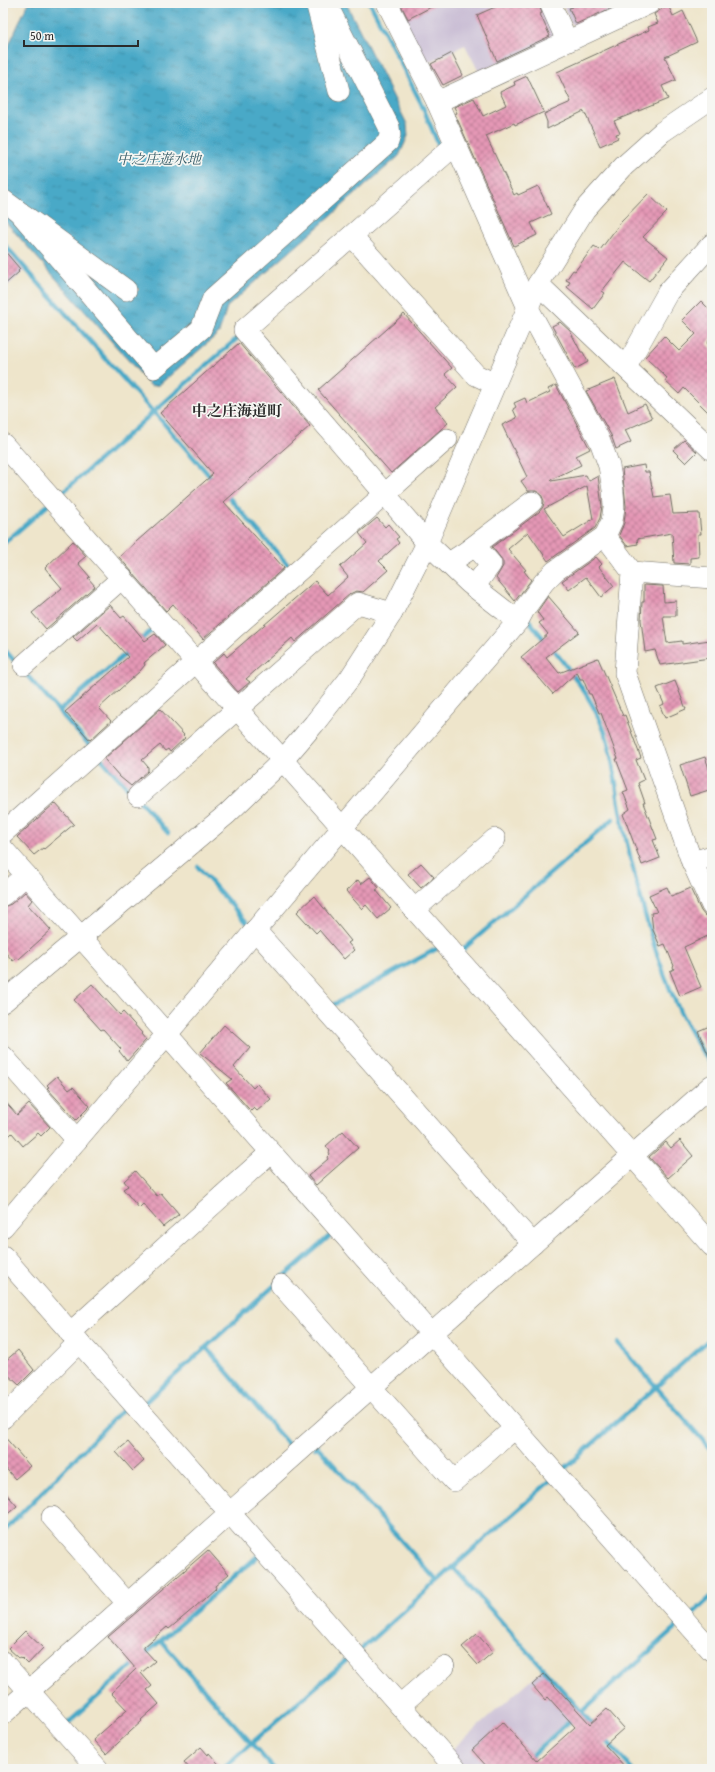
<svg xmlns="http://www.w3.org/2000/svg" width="715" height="1772" font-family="'Gentium Book Plus','Noto Serif JP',serif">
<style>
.industrial{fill:#cbbfd5}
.water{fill:url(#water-ripples);stroke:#3a6a79}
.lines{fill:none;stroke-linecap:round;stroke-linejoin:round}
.stream{stroke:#48a9c7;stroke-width:4.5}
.building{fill:url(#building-cross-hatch);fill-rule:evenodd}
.minor-casing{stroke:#6f6c63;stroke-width:22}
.minor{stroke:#fff;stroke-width:21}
.labels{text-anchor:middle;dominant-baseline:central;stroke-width:3.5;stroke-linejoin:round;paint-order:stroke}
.water-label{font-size:14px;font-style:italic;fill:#375d69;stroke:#f6f6f2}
.quarter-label{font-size:15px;font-weight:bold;fill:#2b2b2b;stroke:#f6f6f2}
</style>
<defs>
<pattern id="water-ripples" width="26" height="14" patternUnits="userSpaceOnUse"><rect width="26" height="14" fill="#48a9c7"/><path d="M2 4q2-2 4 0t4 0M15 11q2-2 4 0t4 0" fill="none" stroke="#3c8aa2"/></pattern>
<pattern id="building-cross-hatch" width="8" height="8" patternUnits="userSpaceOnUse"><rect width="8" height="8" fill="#e598b6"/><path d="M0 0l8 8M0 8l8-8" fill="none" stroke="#ba7c94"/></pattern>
</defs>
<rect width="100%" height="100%" fill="#f6f6f2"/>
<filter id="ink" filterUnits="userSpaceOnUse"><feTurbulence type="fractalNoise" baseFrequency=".025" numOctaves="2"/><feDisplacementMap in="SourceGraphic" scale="8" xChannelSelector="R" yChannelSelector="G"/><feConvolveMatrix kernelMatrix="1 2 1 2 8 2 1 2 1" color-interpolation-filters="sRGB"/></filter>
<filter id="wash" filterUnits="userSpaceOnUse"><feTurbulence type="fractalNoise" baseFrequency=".012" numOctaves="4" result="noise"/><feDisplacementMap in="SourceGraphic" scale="16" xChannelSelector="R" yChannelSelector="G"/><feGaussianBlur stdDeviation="0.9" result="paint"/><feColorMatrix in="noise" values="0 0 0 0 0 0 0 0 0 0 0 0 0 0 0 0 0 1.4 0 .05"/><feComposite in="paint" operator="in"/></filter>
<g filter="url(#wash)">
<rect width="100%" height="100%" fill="#eee5cb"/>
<!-- industrial -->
<g class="industrial">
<polygon points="394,3 543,3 556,31 554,39 479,72 465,45 425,64"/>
<polygon points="562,3 630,3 578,27 571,23"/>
<polygon points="3,247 24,271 3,290"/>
<polygon points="542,1670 578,1711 512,1769 463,1769 448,1753"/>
</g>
<!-- water -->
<polygon class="water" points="28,3 346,3 407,124 408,136 399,156 227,307 219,333 159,385 151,386 3,219 3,58"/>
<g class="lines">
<!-- stream -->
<g class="stream">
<polyline points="370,3 421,103 440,148 439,149"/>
<polyline points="3,243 153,412"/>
<polyline points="154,412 214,481"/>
<polyline points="226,494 288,565"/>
<polyline points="56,498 241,335"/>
<polyline points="3,544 48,505"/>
<polyline points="527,618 546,642"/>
<polyline points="138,642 157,626"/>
<path d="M 551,647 C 575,676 600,709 609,746 C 616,775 618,806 625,835 C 644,915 663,998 712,1066"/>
<polyline points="3,648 18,665"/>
<polyline points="24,672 91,747"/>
<polyline points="59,711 130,650"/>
<polyline points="99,756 134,795"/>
<polyline points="139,800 168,833"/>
<polyline points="198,867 250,926"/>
<polyline points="460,952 613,819"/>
<polyline points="329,1007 440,947"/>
<polyline points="281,1279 333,1233"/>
<polyline points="618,1343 712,1451"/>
<polyline points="206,1347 292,1449"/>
<polyline points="142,1405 276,1284"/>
<polyline points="315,1448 317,1446 437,1581"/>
<polyline points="563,1470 712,1337"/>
<polyline points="3,1532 127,1405"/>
<polyline points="453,1567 595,1727"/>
<polyline points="690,1616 712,1596"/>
<polyline points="161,1641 274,1769"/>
<polyline points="359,1651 551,1480"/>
<polyline points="143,1656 259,1555"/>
<polyline points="579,1714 680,1624"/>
<polyline points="67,1724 137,1661"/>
<polyline points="605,1739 632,1769"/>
<polyline points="528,1759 573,1718"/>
<polyline points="222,1769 349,1658"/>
</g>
</g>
<g id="blocks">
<!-- building -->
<g class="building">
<polygon points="400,3 439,3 408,19"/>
<polygon points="504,3 538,3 542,13 540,14 550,36 497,61 477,15"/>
<polygon points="571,3 622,3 576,24 569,8 573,7"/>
<polygon points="668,5 673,16 683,11 697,42 665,57 676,80 662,86 668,99 614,121 620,133 616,134 618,138 600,146 584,111 547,129 547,122 544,114 571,102 557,72 649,30 648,27 658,23 654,14"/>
<polygon points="452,53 463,75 443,85 431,64"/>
<polygon points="527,76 544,112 515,125 514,123 486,136 514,195 517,193 518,195 538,186 551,214 531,223 537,235 514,246 455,114 457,113 454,107 474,98 483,116 506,105 500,92 515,85 514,82"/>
<polygon points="648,194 667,212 643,237 668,257 649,281 625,262 602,291 605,293 593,309 567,287 570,282 566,280 573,270 575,271 594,246 600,250 621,222"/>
<polygon points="3,249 20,269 18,271 19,272 3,286"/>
<polygon points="701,301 712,312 712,338 707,343 712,349 712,416 684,388 679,394 665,381 667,378 645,357 664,336 679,351 696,334 682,320"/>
<polygon points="404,314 452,368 445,374 457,387 435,407 448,423 391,473 318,390"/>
<polygon points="560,322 570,331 581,352 583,352 588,362 575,369 552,326"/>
<polygon points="239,343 310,426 224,502 284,568 203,639 173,604 166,611 119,557 213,474 160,413"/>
<polygon points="615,379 628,412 645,404 652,418 625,430 631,442 616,449 611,435 586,391"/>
<path d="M 556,385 L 590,449 L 576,456 L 581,465 L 550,480 L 551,481 L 586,475 L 589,481 L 598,476 L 602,506 L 600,518 L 595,528 L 548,561 L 528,532 L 508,549 L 526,570 L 524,571 L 531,580 L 515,601 L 496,578 L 503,566 L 503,561 L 492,547 L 539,512 L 543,507 L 544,501 L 541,494 L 536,491 L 528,491 L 521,481 L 527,477 L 502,425 L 517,418 L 513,409 L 516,407 L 514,403 L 525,398 L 527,403 L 550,392 L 548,389 ZM 587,486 L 593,519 L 564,537 L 544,509 Z"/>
<polygon points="684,440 697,452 686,463 673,450"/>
<polygon points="644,465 645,472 649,472 654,497 670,495 673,514 699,513 701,534 698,534 699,557 690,558 690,564 674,563 672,533 637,539 638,544 627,546 619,535 624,523 626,506 622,469"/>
<polygon points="377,518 385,527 388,524 399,537 396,539 399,543 379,561 388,570 363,592 356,591 350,594 295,642 292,638 246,679 250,682 238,692 213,663 224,653 227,657 315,581 328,595 348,577 340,567 367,543 359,533"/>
<polygon points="73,541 86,556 78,563 90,577 88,578 95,586 46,629 32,613 62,588 45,568"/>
<polygon points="596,557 602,564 599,567 614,586 601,597 586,577 569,590 562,581"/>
<polygon points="644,585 663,586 664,602 676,601 676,616 663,616 667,643 682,641 682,644 710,640 710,658 660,665 655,650 645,652 641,620 642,602 644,602"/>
<polygon points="548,596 579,632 546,657 559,673 598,658 623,716 625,715 641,758 636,760 644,780 638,783 645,803 643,803 657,839 653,840 660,858 642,865 623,814 630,809 623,792 628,790 616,759 618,759 601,713 599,713 591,694 589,694 583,679 580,679 577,672 553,694 521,657 548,634 539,623 543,620 537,612"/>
<polygon points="110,605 121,618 124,616 145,641 155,634 165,645 144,663 145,665 140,671 99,708 111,721 90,740 65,712 128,657 97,623 77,641 73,637"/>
<polygon points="675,681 686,709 665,718 660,706 664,704 657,688"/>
<polygon points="160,709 184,735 183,736 185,738 170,752 168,749 165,751 160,745 142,760 148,767 148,771 131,786 120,777 105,760 105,758"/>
<polygon points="705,757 712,777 712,789 690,796 680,765"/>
<polygon points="55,803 74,824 44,849 43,848 34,855 17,837"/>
<polygon points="421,863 434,877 421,888 408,874"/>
<polygon points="370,877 379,888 376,890 391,908 378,919 366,905 362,909 346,891 358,880 361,884"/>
<polygon points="667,887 671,896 690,888 701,911 705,916 712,918 712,934 684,947 701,987 680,996 670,971 674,969 673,967 674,966 665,944 660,946 653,930 651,913 657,912 649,895"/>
<polygon points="25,892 32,900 28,905 51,930 19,959 17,958 13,961 3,950 3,907 11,904"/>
<polygon points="314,896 351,941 348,943 354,950 344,959 319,930 316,933 297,912"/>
<polygon points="92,984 120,1015 123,1012 142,1033 141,1034 146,1040 127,1061 119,1051 121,1049 103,1029 101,1030 74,1000"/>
<polygon points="224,1025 250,1048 234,1067 253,1088 257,1084 271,1099 257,1111 254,1108 251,1111 248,1108 226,1083 232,1079 200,1053"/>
<polygon points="712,1025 712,1063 698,1031"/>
<polygon points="57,1076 69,1090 73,1087 90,1106 76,1120 47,1088 49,1087 47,1085"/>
<polygon points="3,1099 17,1115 29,1104 50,1127 41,1136 38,1133 23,1146 12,1133 8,1137 3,1131"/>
<polygon points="343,1131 358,1148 316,1185 308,1176 328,1159 327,1157 330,1154 329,1152 330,1151 326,1146"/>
<polygon points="680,1140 693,1156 668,1178 649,1157 666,1142 671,1148"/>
<polygon points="135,1171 157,1196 161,1193 179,1214 163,1227 143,1204 139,1208 123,1189 128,1186 124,1181"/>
<polygon points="18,1350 34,1370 19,1385 3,1370 3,1363"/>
<polygon points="3,1435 30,1466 15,1479 3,1465"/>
<polygon points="128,1442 144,1461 133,1471 116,1452"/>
<polygon points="3,1490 17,1506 3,1518"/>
<polygon points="208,1550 229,1574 215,1586 216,1588 194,1608 169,1629 167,1627 144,1647 144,1649 155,1661 141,1673 152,1686 147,1690 159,1704 141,1720 142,1721 106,1754 93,1740 127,1710 111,1693 136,1669 108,1637"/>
<polygon points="25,1631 43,1648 28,1664 21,1657 19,1658 8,1648"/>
<polygon points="477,1634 493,1652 478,1665 462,1647"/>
<polygon points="544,1674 590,1724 607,1709 624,1728 605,1745 627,1769 489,1769 472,1750 503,1722 537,1761 575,1727 548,1697 545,1700 532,1685"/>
<polygon points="201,1747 208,1755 209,1753 223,1769 190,1769 184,1762"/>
</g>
</g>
</g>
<g filter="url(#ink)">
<use href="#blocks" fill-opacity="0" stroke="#6f6c63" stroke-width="1"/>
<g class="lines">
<!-- minor casing -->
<g class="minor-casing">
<g id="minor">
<polyline points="550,3 567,41"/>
<polyline points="317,6 339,91"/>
<polyline points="437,102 650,3"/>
<polyline points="455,145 244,330 427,543 469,583 518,621"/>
<polyline points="3,200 126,290"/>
<polyline points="18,211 154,368 201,329 213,298 388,142 390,135 389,127 326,3"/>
<polyline points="352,236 476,375 495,384"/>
<polyline points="538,284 712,450"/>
<polyline points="626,367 668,292 712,244"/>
<polyline points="3,444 712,1246"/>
<polyline points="605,536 632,572 625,673 692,862 712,906"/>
<polyline points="449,563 466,552 532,502"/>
<polyline points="632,572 712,578"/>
<polyline points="474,587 491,564 475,546"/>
<polyline points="24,665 122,578"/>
<polyline points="138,796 358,603 392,613"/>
<polyline points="3,833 447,439"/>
<polyline points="3,849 712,1651"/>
<polyline points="692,862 712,856"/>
<polyline points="3,895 26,875"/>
<polyline points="414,910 495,839"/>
<polyline points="255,930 533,1244"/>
<polyline points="3,1002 227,814 283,760 314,724 350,678 392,613 427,543 538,284 585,209 624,166 662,132 712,98"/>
<polyline points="3,1056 77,1140"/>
<polyline points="3,1227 518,621 525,608 544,582 555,571 605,536 612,521 614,507 613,490 609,466 600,441 528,308 437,102 387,3"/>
<polyline points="3,1256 456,1769"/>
<polyline points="281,1285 454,1481 515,1428"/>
<polyline points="70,1333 271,1152"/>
<polyline points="3,1418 79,1342"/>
<polyline points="52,1517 128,1604"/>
<polyline points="3,1662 98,1769"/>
<polyline points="400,1705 444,1667"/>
<polyline points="3,1714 712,1085"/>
</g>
</g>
<!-- minor -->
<use href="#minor" class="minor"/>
</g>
</g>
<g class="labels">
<!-- water labels -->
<g class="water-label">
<text x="159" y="159">中之庄遊水地</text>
</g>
<!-- quarter labels -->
<g class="quarter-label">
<text x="237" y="410">中之庄海道町</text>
</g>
</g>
<!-- margin -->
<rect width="715" height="1772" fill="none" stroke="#f6f6f2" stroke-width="16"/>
<!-- scale -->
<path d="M24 40v6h114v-6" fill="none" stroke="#2b2b2b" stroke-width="2"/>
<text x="30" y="40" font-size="12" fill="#2b2b2b" stroke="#f6f6f2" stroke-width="3" paint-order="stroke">50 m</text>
</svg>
